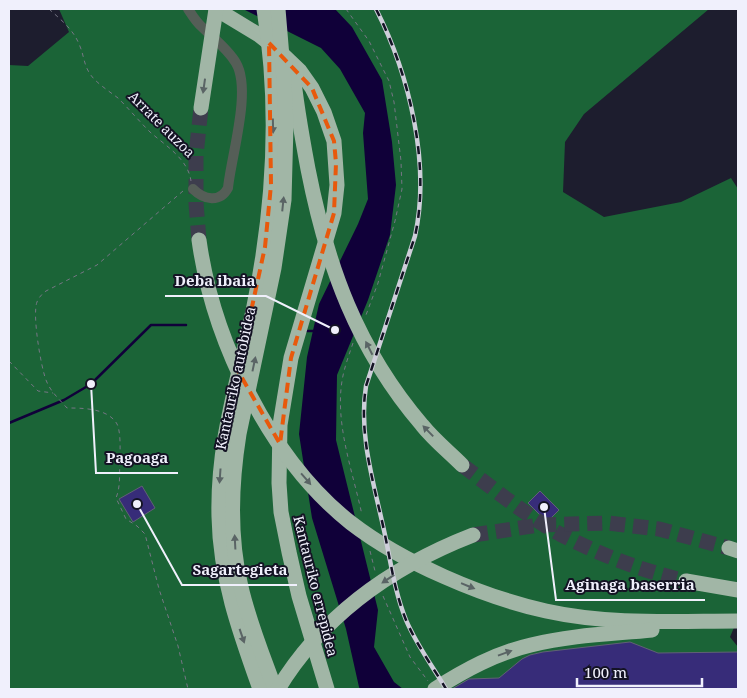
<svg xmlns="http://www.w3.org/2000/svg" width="747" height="698" font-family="'Noto Serif',serif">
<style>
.forest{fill:#1b6437}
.water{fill:#100039}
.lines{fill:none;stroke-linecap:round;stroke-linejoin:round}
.stream{stroke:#100039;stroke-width:2.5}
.building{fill:#372c79;stroke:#606175}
.highway-tunnel{stroke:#3d3d4d;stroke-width:15;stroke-dasharray:15 8;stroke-linecap:butt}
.path{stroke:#767685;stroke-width:1;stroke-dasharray:4 4;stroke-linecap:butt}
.minor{stroke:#555e57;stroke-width:10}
.highway{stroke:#a1b6a6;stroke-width:15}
.rail-casing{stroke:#ceceda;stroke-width:4.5}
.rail{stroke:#141324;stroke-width:2.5;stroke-dasharray:8;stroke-linecap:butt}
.oneway{fill:#5a6465}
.marked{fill:none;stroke:#e8590c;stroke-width:4;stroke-dasharray:10 6;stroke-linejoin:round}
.labels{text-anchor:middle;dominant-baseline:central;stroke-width:4;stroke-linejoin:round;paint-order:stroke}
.street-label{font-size:14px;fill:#f0f0fc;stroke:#141324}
.leader{fill:none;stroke:#f0f0fc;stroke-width:2}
.callout-dot{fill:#f0f0fc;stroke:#141324;stroke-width:2}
.callout-label{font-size:15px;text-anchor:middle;font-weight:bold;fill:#f0f0fc;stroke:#141324;stroke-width:4;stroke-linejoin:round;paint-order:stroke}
</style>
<rect width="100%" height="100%" fill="#1d1d2e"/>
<!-- forest -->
<polygon class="forest" points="59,9 709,9 584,114 565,142 563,192 604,217 681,202 731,178 738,189 738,618 730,637 738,647 738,689 9,689 9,65 28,66 69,32"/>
<!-- water -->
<polygon class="water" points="243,9 335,9 352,27 382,80 392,142 396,185 390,235 368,300 337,375 336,440 378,610 374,647 394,682 403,689 360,689 359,687 346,629 312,518 299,434 307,357 319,304 358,224 368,199 363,133 365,113 340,69 321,48"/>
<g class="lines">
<!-- stream -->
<g class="stream">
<polyline points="307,331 316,331"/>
<polyline points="9,423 64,400 91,384 151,325 186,325"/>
</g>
</g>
<!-- building -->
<g class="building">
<polygon points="142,486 155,508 133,522 119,499"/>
<polygon points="540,491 559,510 547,522 528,503"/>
<polygon points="630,642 658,653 738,652 738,689 452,689 469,679 499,678 522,659 530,655 543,652"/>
</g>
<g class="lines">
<!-- highway-tunnel -->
<g class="highway-tunnel">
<polyline points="199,240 196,203 196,155 201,108"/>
<path d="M 462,465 C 494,489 525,515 560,534 C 600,555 643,571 686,581"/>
<polyline points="473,535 539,525 608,523 659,529 729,548"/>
</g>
<!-- path -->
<g class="path">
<path d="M 49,9 C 60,19 73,29 79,44 C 85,57 83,67 94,79 C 101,86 110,92 118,98 C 129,109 139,121 150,132 C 166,146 188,159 191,181"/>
<polyline points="346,9 369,41 389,81 394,102 401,161 402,189 395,221 378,283 366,315"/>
<path d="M 183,191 L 97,265 L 46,291 C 42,294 39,297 37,302 C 32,315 41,367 46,380 C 50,391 59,399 67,408 C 82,408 108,408 117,424 C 121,432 120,450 120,459 C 119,472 121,486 116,498 L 126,519 L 137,526 L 145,534 L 159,589 L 178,646 L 188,689"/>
<path d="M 353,343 C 349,355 344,368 342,381 C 335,425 353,472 362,515"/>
<polyline points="9,361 38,391 53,393"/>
<polyline points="370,551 375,571"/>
<polyline points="383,596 410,657 428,681"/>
</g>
<!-- minor -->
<path class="minor" d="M 188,9 C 192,15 196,22 202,27 C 213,38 228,49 236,63 C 252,90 231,157 228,188 C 220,203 204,200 193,189"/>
<!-- highway -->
<g class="highway">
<polyline points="216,9 259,35 278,50 300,71 312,88 324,112 334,141 337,185 334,213 291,358 280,425 279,483 281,512 289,552 299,596 327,689"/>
<path d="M 293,72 C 296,105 302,137 308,169 C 327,266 357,349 422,425 C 434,440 449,452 462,465"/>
<polyline points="201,108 216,9"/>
<path d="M 199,240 C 213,341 270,459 351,523 C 403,563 483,597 546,611 C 609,625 675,621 738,621"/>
<polyline points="729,548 738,551"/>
<polyline points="686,581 738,590"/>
<path d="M 260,689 C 240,633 220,578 219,517 C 217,441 239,378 254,306 C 274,208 280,107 264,9"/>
<path d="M 275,689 C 263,656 249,622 241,587 C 229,537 231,484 239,434 L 274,268 L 284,200 L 286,125 L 284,81 L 278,9"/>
<path d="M 278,689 C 323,615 393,566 473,535"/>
<path d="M 435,689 C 465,670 496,653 531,645 C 571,635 611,634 652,630"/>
</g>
<!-- rail casing -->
<g class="rail-casing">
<path id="rail" d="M 376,9 C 409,74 431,164 415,236 L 366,386 C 358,436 375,487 385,535 C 391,564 395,593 406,620 C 416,644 433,667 446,689"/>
</g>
<!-- rail -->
<use href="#rail" class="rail"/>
</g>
<!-- one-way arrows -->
<defs><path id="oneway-solid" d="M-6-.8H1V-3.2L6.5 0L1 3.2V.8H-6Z" transform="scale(1.25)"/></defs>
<g class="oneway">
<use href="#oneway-solid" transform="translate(204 86) rotate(98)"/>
<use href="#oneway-solid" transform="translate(273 126) rotate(89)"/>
<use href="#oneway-solid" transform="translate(283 204) rotate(-84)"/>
<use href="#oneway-solid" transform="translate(369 348) rotate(-117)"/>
<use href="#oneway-solid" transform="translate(254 364) rotate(-78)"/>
<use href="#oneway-solid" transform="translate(428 431) rotate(-134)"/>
<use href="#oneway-solid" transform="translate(220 476) rotate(94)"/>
<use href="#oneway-solid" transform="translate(306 479) rotate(49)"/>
<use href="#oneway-solid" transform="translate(235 542) rotate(-93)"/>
<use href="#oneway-solid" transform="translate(388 579) rotate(147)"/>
<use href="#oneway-solid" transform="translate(468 586) rotate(22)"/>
<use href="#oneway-solid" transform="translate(242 636) rotate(71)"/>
<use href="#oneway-solid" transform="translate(505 653) rotate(-20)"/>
</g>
<!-- marked area -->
<path class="marked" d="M 269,43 L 312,88 L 334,141 L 336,163 L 334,213 L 291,358 L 280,444 L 238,371 L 265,247 L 271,185 Z"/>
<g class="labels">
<!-- street labels -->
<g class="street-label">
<text transform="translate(162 124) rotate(45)">Arrate auzoa</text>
<text transform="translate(235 378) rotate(-78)">Kantauriko autobidea</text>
<text transform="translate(316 586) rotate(76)">Kantauriko errepidea</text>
</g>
</g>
<!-- callouts -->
<path class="leader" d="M335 330L266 296H165M91 384L96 473H178M137 504L182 585H297M544 507L556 600H705"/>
<g class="callout-dot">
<circle cx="335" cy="330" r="5"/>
<circle cx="91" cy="384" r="5"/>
<circle cx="137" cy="504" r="5"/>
<circle cx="544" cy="507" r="5"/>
</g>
<g class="callout-label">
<text x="215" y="286">Deba ibaia</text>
<text x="137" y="463">Pagoaga</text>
<text x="240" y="575">Sagartegieta</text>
<text x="630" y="590">Aginaga baserria</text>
</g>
<!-- border -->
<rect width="747" height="698" fill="none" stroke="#f0f0fc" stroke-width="20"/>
<!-- scale -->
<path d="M577 678v8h125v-8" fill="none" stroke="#f0f0fc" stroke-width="2.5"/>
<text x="584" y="678" font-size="15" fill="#f0f0fc" stroke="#141324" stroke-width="4" paint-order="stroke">100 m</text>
</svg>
